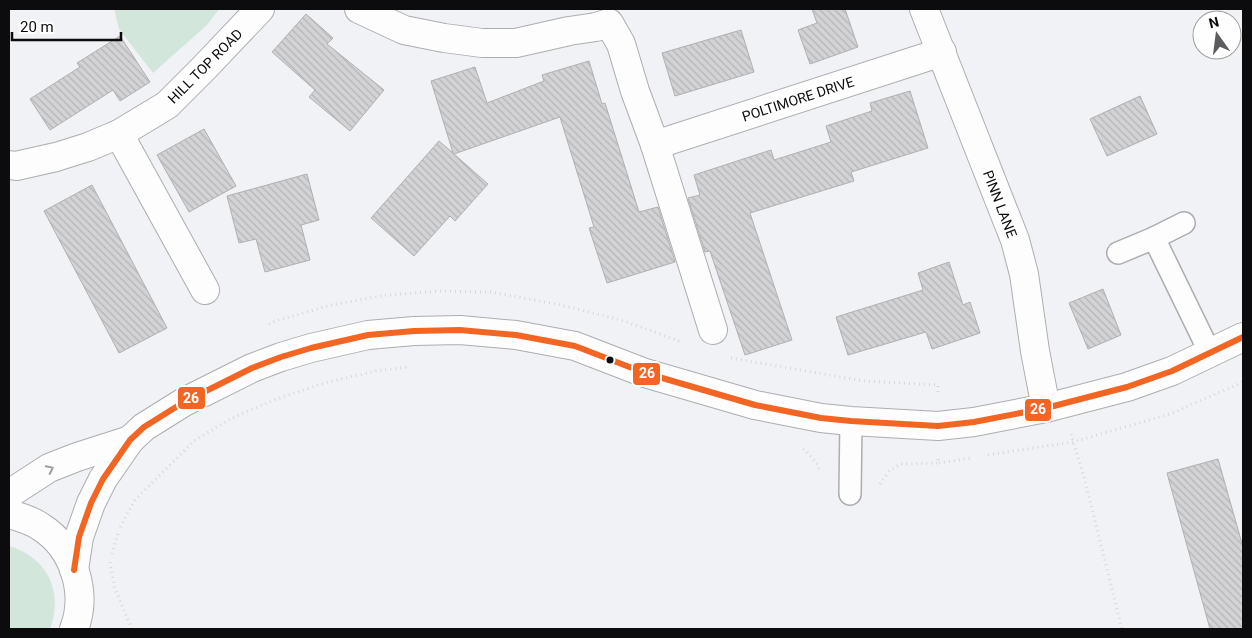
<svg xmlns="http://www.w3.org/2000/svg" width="1252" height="638" font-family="Roboto,sans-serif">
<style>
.grass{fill:#d2e6dc}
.building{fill:url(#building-back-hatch);stroke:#b0b0b2}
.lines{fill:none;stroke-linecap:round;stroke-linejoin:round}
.service-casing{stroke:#acadaf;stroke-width:24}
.minor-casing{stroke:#acadaf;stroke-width:30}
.tertiary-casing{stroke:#acadaf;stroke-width:30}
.secondary-casing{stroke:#acadaf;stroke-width:30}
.path{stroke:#d7d7d7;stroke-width:3;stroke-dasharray:1 4;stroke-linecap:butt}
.service{stroke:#fdfdfe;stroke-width:21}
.minor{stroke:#fdfdfe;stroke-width:28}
.tertiary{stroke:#fdfdfe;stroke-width:28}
.secondary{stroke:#fdfdfe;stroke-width:28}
.bus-1-casing{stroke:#fefefe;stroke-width:10}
.bus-1{stroke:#f26522;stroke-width:6}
.oneway{stroke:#9d9d9e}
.bus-dot{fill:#0c0c0e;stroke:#fefefe;stroke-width:2}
.labels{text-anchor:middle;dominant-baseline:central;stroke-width:4;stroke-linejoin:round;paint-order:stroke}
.street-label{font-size:14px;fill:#0c0c0e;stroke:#fefefe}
.line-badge{stroke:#fefefe;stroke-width:2}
.badge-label{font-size:14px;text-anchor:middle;font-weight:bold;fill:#fff}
</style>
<defs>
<pattern id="building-back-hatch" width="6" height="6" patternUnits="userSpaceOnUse" patternTransform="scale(1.25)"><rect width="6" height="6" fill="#d3d3d6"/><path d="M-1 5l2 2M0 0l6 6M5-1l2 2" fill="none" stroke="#b4b4b6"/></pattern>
</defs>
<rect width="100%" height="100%" fill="#f1f2f5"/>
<!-- grass -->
<g class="grass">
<polygon points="114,9 219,9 208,24 153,73 119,29"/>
<path d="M 9,546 C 47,557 64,592 50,629 L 9,629 Z"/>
</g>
<!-- building -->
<g class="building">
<polygon points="812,9 845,9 858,47 810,64 798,30 817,23"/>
<polygon points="306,14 333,38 327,44 384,90 350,131 309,97 315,90 272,52"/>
<polygon points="741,30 754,72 675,96 662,53"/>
<polygon points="120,36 150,82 120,101 113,90 50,130 30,99 80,67 77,63"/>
<polygon points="589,61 602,104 605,103 639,212 658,207 675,262 607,283 589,228 594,227 560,117 454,154 488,184 455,221 450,216 414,256 371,218 439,141 453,153 431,81 475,67 487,103 544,81 542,75"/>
<polygon points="910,91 928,148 851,172 854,181 750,213 792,340 745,355 710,251 705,252 688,198 700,195 694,175 771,150 774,160 831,142 826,126 872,111 870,103"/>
<polygon points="1140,96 1157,134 1107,156 1090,119"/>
<polygon points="204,129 236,186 189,212 157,155"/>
<polygon points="307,174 319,220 301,225 310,260 265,272 256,239 239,243 227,196"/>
<polygon points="92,185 167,328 119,353 44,211"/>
<polygon points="949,262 963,305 970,302 980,333 932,349 926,332 848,355 836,317 923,290 918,273"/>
<polygon points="1103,289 1121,335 1088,349 1069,303"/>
<polygon points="1218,459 1243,547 1243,629 1210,629 1167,473"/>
</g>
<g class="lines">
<!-- service casing -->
<g class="service-casing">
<g id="service">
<polyline points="1154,238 1210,353"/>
<polyline points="1118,253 1154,238 1184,223"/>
<polyline points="850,494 851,421"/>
</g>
</g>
<!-- minor casing -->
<g class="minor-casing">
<g id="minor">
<polyline points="359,9 404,30 444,38 482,43 516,43 569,31 596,27 609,23 621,44 635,91 655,145 942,52"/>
<polyline points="119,134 205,290"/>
<polyline points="655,145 713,330"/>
<polyline points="9,165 16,166 56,157 88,147 119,134 167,105 204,68 260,9"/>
<polyline points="9,494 49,468 77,457 130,440"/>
<polyline points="74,570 79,537 91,503 103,479 130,440 144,427 184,402 252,368 281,357 311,348 368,335 414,331 460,330 516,335 575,346 645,373 755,405 821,418 851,421 938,426 974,422 1046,408 1127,387 1172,371 1243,337"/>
</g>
</g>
<!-- tertiary casing -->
<g class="tertiary-casing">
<polyline id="tertiary" points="924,9 1015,240 1024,274 1035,351 1046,408"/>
</g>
<!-- secondary casing -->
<g class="secondary-casing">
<path id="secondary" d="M 9,514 C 20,517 31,520 41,527 C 74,548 88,593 74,629"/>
</g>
<!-- path -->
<g class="path">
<polyline points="269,324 275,321 331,305 387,295 441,291 491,292 561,305 621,320 682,342"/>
<polyline points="731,358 863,381 938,385 938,392"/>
<polyline points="1071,434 1084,477 1122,629"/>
<polyline points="803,449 805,450 818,465 819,469"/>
<polyline points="988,455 1073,442 1170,414 1243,382"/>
<polyline points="938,459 938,463 972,458"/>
<polyline points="880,484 889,471 901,464 938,463"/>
<polyline points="120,527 135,500 194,441 232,418 274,400 324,383 376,371 408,367"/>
<polyline points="112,554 118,533"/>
<polyline points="110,562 115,589 132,629"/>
</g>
<!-- service -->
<use href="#service" class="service"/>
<!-- minor -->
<use href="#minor" class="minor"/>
<!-- tertiary -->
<use href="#tertiary" class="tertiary"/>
<!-- secondary -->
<use href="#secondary" class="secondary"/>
<!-- bus-1 casing -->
<g class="bus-1-casing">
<polyline id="bus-1" points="74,570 79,537 91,503 103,479 130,440 144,427 184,402 252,368 281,357 311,348 368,335 414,331 460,330 516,335 575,346 645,373 755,405 821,418 851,421 938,426 974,422 1046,408 1127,387 1172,371 1243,337"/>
</g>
<!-- bus-1 -->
<use href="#bus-1" class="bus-1"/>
</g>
<!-- one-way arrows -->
<defs><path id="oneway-chevron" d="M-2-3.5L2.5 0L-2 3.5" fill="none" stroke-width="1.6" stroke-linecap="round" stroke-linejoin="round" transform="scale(1.25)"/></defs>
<use class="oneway" href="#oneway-chevron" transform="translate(50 469) rotate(-26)"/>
<!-- markers -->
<circle class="bus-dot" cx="610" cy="360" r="4.5"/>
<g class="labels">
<!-- street labels -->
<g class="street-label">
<text transform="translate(205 66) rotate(-45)">HILL TOP ROAD</text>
<text transform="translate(798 99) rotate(-18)">POLTIMORE DRIVE</text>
<text transform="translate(1000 204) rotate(69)">PINN LANE</text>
</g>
</g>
<g class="line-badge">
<rect x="632" y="362" width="29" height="24" rx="5" fill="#f26522"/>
<rect x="177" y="386" width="29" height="24" rx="5" fill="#f26522"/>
<rect x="1024" y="398" width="28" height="24" rx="5" fill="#f26522"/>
</g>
<g class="badge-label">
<text x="647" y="378">26</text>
<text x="191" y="403">26</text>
<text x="1038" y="414">26</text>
</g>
<!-- border -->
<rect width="1252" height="638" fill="none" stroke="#0c0c0e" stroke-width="20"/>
<!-- north arrow -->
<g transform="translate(1217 35) rotate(346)"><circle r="24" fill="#fefefe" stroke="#9d9d9e"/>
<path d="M0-4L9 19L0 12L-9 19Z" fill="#5c5c5f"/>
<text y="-8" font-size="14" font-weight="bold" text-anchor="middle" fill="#0c0c0e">N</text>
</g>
<!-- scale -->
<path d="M12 32v8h109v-8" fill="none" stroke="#0c0c0e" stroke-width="2.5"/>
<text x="20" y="32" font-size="15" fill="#0c0c0e" stroke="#fefefe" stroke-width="4" paint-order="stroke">20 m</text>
</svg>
